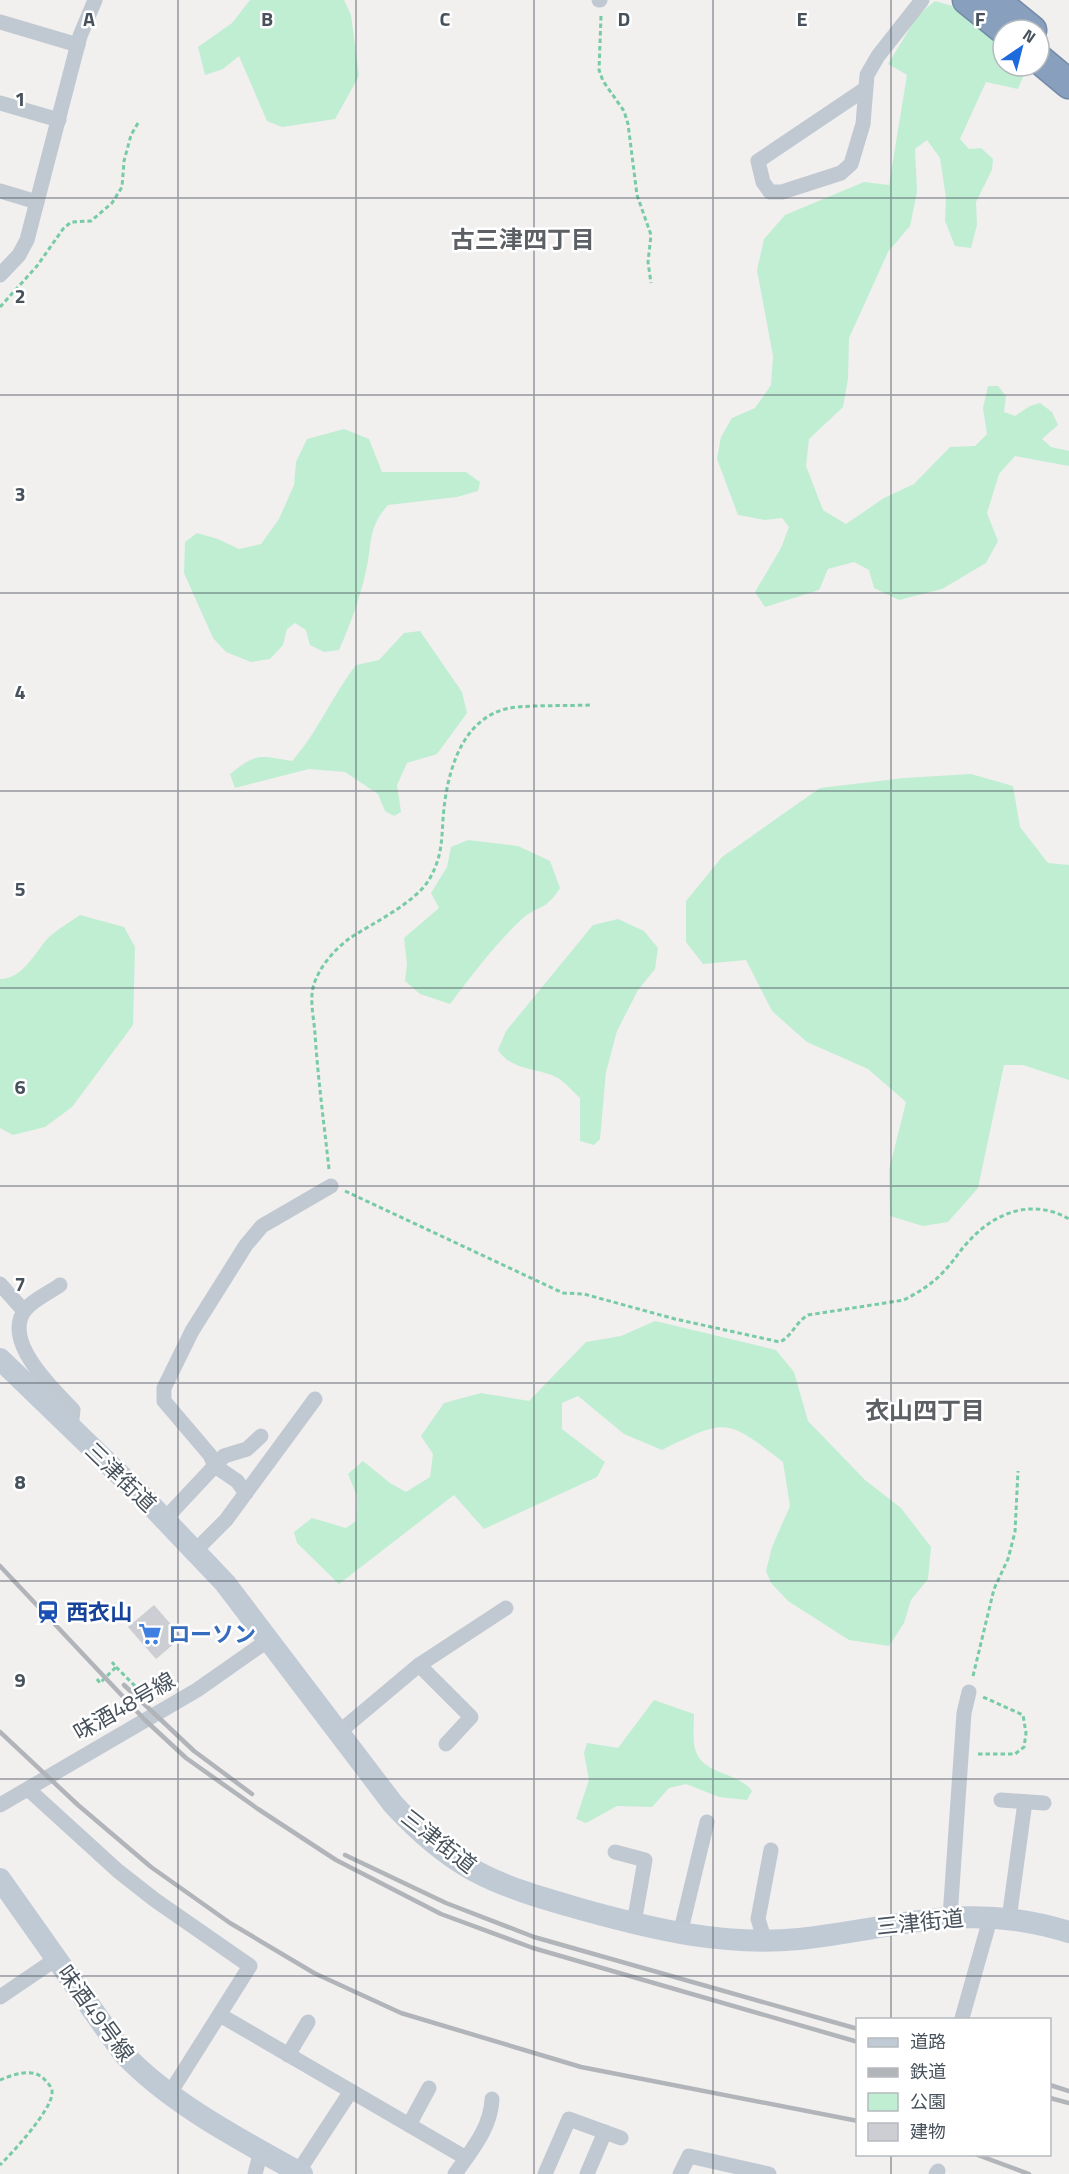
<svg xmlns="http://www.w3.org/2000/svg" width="1069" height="2174" font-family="'Titillium Web','Noto Sans JP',sans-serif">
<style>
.green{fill:#bfeed3}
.building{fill:#ccced4}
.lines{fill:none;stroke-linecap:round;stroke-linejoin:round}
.highway-casing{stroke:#738ba8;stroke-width:31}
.path{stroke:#77cba5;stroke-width:3;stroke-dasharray:4.5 3;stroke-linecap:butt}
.street{stroke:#c0c9d1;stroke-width:15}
.secondary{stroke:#c0cad5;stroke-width:22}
.highway{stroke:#88a0bd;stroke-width:28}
.rail{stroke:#b1b4b9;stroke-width:4.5}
.grid{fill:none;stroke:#48525c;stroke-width:1.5;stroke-opacity:0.55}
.labels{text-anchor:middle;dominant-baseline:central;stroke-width:5;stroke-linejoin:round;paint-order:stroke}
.street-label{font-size:22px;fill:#48525c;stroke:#fff}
.transit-label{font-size:22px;font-weight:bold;fill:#164399;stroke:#fff;text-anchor:start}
.shop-label{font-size:22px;font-weight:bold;fill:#366cbe;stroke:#fff;text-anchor:start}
.neighbourhood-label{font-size:24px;font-weight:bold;fill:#5c5f64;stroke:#fff}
.grid-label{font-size:20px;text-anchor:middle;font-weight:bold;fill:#48525c;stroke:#fff;stroke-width:5;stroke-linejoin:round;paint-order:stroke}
</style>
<rect width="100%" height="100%" fill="#f2efef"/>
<!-- green -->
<g class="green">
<polygon points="250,0 344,0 351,15 359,76 335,119 282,127 267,121 239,56 223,69 205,75 198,47 232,23"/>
<polygon points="935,1 952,6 1003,47 1003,66 1027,67 1018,89 986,82 960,139 969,149 981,148 993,159 992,170 976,202 977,225 971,248 955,246 945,221 946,198 940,158 927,140 915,149 917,192 910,226 888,252 849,338 848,379 843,407 809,439 806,466 823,510 846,524 884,498 914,484 950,447 975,446 987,434 983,408 988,386 998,386 1006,396 1004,412 1015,416 1030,406 1040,403 1052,412 1058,425 1042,439 1051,447 1069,451 1069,466 1015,456 999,474 987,513 998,541 986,563 942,589 899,600 874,588 869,570 854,562 828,569 819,590 765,607 755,592 781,548 789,527 782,518 765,520 738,515 717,459 721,437 732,418 755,408 771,385 773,356 757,270 764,239 785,215 864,182 889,185 907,75 888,64 918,15"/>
<path d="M 344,429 L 369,439 L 382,472 L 466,472 L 480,482 L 478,491 L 457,497 L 388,505 C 366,530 373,545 365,575 C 359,601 350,625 339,650 L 324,652 L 310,645 L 306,630 L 295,623 L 287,629 L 283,645 L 270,659 L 251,662 L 226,652 L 213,638 L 184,573 L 185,542 L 197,533 L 218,539 L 239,549 L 261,544 L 279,519 L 294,485 L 296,462 L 307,439 Z"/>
<path d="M 420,631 L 462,692 L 467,713 L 437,754 L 407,763 L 397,785 L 401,812 L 394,816 L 385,811 L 378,794 L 345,772 L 309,769 L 235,788 L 230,774 C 257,752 260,756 292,761 C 318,732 332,696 356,665 L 379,660 L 404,633 Z"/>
<polygon points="971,774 1013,786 1020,827 1048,863 1069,865 1069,1080 1023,1065 1004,1065 978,1188 948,1222 923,1226 890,1216 889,1170 906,1102 868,1069 807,1042 772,1011 746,960 703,964 686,942 686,901 722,857 820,788 904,778"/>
<path d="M 468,840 L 518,846 L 550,861 L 560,888 C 545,912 539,904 522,919 C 494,945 473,974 450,1004 L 420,994 L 405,981 L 407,964 L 404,938 L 439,908 L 431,893 L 447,867 L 451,847 Z"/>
<path d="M 80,915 L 124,927 L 135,947 L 133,1025 L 72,1107 L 45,1127 L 13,1135 L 0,1128 L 0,979 C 23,979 35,952 49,937 C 58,929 70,922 80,915 Z"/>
<path d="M 618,919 L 644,931 L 658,948 L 655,969 L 638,990 L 617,1031 L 606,1072 L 600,1139 L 594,1145 L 580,1141 L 580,1098 C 573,1092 566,1083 558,1078 C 537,1067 513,1072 498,1050 L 506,1031 L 593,925 Z"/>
<path d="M 655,1321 L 776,1350 L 794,1372 L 808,1421 L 865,1480 L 901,1508 L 931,1547 L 928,1579 L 911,1600 L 904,1623 L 889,1646 L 849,1640 L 788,1601 L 771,1583 L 766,1571 L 772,1547 L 790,1506 L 783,1462 C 726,1418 727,1418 662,1450 L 624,1434 L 578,1396 L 562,1403 L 562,1429 L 605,1462 L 597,1477 L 484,1529 L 454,1495 L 339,1584 L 297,1543 L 294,1532 L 312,1518 L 346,1528 L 356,1521 L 357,1496 L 348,1474 L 363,1461 L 390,1483 L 406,1492 L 430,1477 L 433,1454 L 421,1436 L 444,1403 L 481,1393 L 529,1401 L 586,1342 L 621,1336 Z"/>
<path d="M 654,1700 L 694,1714 C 694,1725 692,1742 696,1752 C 705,1775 738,1772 752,1791 L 747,1800 L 719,1797 L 686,1784 L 669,1788 L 652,1807 L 617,1806 L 586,1823 L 576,1819 L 589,1780 L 584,1753 L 587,1743 L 618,1748 Z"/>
</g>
<!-- building -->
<polygon class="building" points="154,1605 182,1637 156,1659 128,1627"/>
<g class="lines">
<!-- highway casing -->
<g class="highway-casing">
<g id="highway">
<polyline points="967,0 1004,30"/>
<polyline points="995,0 1032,30"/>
<polyline points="1039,59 1069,84"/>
</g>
</g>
<!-- path -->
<g class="path">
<polyline points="601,16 599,70 603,81 624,111 628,124 637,195 651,235 648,262 651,283"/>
<polyline points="0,307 37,266 63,229 71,222 91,221 112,203 122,187 124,161 131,135 138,123"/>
<path d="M 329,1169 C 324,1124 318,1079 315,1034 C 314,1018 309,999 314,984 C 320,966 335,949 350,938 C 373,923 417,902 430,878 C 444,853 441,836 444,808 C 449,765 465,712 517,707 C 541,705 565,706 590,705"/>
<path d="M 345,1191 L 563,1293 L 584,1294 L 675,1319 L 780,1342 C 792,1336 796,1322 808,1315 L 904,1300 C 919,1292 934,1283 945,1270 C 954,1261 960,1250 969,1241 C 995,1212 1033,1198 1069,1219"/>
<polyline points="116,1667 149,1700"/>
<polyline points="973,1676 994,1589 1008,1559 1015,1532 1018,1471"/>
<polyline points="97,1679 100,1683 116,1667 112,1662"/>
<polyline points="978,1754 1015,1754 1024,1747 1026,1733 1023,1715 983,1697"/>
<path d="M 0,2080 C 12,2075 33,2067 44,2079 C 48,2083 53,2088 52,2094 C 50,2112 13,2152 0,2165"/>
</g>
<!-- street -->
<g class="street">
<polyline points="599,0 600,0"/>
<polyline points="0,22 78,45"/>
<polyline points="865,89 758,161 763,182 770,192 782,192 841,173 851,164 863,124 867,75 878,56 922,0"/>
<polyline points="0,103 59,120"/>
<polyline points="0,191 37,202"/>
<polyline points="0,275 19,255 27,240 80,36 95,0"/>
<polyline points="0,1284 24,1311"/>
<path d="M 60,1285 C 49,1293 29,1302 23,1313 C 5,1344 53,1389 73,1410 L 71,1428"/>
<polyline points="246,1493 237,1481 215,1466 210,1455 164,1401 164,1388 192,1331 246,1245 262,1226 331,1186"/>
<polyline points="165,1519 224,1456 247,1449 261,1436"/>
<polyline points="195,1551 226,1520 315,1399"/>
<polyline points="419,1665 471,1717 446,1744"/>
<polyline points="338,1733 419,1665 506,1608"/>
<polyline points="28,1789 118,1871 155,1900 250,1966 170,2093"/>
<polyline points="1001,1800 1044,1803"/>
<polyline points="0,1805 197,1690 267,1641"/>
<polyline points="615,1852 645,1860 634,1923"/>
<polyline points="950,1917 964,1713 969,1692"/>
<polyline points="1009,1919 1025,1802"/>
<polyline points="680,1934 707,1822"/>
<polyline points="765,1941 758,1919 771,1850"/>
<polyline points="0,1997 56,1959"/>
<polyline points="220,2015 466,2158"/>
<polyline points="962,2018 991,1916"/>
<polyline points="288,2055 308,2022"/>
<polyline points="409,2125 429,2088"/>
<polyline points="298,2172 351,2091"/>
<polyline points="255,2174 261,2151"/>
<path d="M 455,2174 C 471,2151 491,2128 492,2099"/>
<polyline points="545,2174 569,2119 621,2138"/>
<polyline points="587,2174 605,2132"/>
<polyline points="680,2174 689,2156 769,2174"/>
<polyline points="936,2174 938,2171"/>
</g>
<!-- secondary -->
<g class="secondary">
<path d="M 0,1359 L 147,1501 L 225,1583 L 393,1804 C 416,1829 442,1853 473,1870 C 508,1889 546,1899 584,1910 C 656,1930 724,1946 799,1939 C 899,1928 967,1900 1069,1932"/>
<path d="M 0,1879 L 123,2053 C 171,2104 241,2140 302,2174"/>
</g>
<!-- highway -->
<use href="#highway" class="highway"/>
<!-- rail -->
<g class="rail">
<polyline points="0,1566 145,1720 186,1758 258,1809 336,1860 441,1914 533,1948 858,2042"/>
<polyline points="124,1685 194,1751 252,1794"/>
<polyline points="0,1732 78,1805 151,1867 230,1923 314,1973 401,2013 581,2067 858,2121"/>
<polyline points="345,1855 446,1903 534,1937 858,2029"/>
<polyline points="1050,2085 1069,2091"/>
<polyline points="1050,2098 1069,2103"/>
<polyline points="975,2154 1029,2174"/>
</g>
</g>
<!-- grid -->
<path class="grid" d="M 178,0 L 178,2174M 356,0 L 356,2174M 534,0 L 534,2174M 713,0 L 713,2174M 891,0 L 891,2020M 0,198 L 1069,198M 0,395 L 1069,395M 0,593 L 1069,593M 0,791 L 1069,791M 0,988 L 1069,988M 0,1186 L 1069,1186M 0,1383 L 1069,1383M 0,1581 L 1069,1581M 0,1779 L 1069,1779M 0,1976 L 1069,1976M 891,2154 L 891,2174"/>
<!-- icons -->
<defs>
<g id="station-bare" transform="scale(1.8)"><path d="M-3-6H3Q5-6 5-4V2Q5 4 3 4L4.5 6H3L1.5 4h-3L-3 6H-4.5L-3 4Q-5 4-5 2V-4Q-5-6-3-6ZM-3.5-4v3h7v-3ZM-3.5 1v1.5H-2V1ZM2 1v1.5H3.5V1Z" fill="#1a4fb4" stroke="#fff" stroke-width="2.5" paint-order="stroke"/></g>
<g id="supermarket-bare" transform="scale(1.8)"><path d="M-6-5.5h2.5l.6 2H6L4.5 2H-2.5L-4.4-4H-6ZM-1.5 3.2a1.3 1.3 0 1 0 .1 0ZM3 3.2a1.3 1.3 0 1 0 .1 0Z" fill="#3f7fe0" stroke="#fff" stroke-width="2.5" paint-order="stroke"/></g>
</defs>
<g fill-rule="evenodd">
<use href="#station-bare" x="48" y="1612"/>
<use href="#supermarket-bare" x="150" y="1634"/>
</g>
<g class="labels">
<!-- street labels -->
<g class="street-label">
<text transform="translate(121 1477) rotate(44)">三津街道</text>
<text transform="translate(124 1706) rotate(-30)">味酒48号線</text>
<text transform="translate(439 1841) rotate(38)">三津街道</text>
<text transform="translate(920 1922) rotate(-6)">三津街道</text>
<text transform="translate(96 2013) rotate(54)">味酒49号線</text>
</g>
<!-- transit labels -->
<g class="transit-label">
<text x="66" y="1612">西衣山</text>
</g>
<!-- shop labels -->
<g class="shop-label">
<text x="168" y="1634">ローソン</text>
</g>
<!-- neighbourhood labels -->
<g class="neighbourhood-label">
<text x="523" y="239">古三津四丁目</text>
<text x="925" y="1410">衣山四丁目</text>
</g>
</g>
<g class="grid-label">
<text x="89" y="26">A</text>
<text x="267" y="26">B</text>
<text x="445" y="26">C</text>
<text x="624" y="26">D</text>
<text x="802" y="26">E</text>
<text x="980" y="26">F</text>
<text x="20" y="106">1</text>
<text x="20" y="303">2</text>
<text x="20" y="501">3</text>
<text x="20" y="699">4</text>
<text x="20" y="896">5</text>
<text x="20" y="1094">6</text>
<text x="20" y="1291">7</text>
<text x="20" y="1489">8</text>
<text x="20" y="1687">9</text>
</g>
<!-- legend -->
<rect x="856" y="2018" width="195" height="138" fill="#ffffff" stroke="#b6babe" stroke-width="1.5"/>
<rect x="868" y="2038" width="30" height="9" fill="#c0cad5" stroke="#b6babe" stroke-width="1.5"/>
<text x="910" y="2048" font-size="18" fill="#48525c">道路</text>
<rect x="868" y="2068" width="30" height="9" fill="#b1b4b9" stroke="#b6babe" stroke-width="1.5"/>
<text x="910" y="2078" font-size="18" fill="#48525c">鉄道</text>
<rect x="868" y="2093" width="30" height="18" fill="#bfeed3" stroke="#b6babe" stroke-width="1.5"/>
<text x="910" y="2108" font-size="18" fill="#48525c">公園</text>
<rect x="868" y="2123" width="30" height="18" fill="#ccced4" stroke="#b6babe" stroke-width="1.5"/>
<text x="910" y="2138" font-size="18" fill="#48525c">建物</text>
<!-- north arrow -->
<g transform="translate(1021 48) rotate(35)"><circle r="28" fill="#ffffff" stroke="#b6babe" stroke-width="1.5"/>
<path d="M0-4.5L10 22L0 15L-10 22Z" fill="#1d6add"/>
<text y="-9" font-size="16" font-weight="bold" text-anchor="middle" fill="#48525c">N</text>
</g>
</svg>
